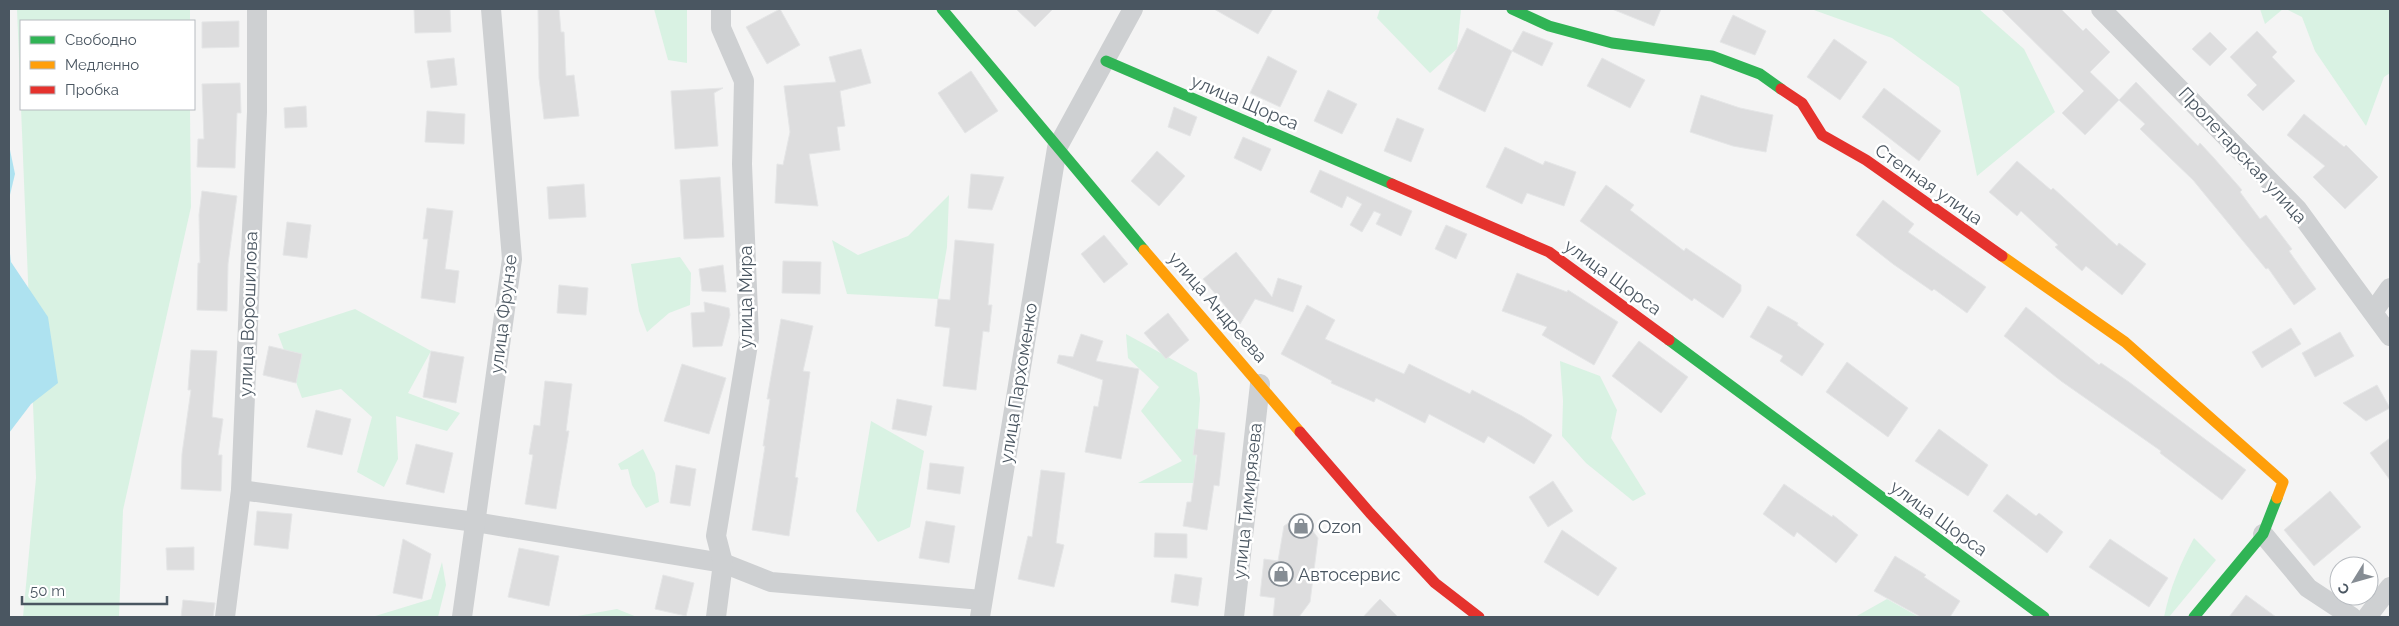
<svg xmlns="http://www.w3.org/2000/svg" width="2399" height="626" font-family="Raleway,sans-serif">
<style>
.green{fill:#d9f2e3}
.water{fill:#aee2f0}
.building{fill:#ddddde;stroke:#e5e6e7}
.lines{fill:none;stroke-linecap:round;stroke-linejoin:round}
.street{stroke:#ced0d2;stroke-width:20}
.fast{stroke:#30b455;stroke-width:11}
.slow{stroke:#ff9f0a;stroke-width:11}
.jam{stroke:#e5322d;stroke-width:11}
.labels{text-anchor:middle;dominant-baseline:central;stroke-width:5;stroke-linejoin:round;paint-order:stroke}
.street-label{font-size:18px;fill:#4a5661;stroke:#fff}
.poi-label{font-size:18px;fill:#4a5661;stroke:#fff;text-anchor:start}
</style>
<rect width="100%" height="100%" fill="#f4f4f4"/>
<!-- green -->
<g class="green">
<polygon points="17,9 190,9 190,21 21,21 21,109 190,109 191,207 123,510 119,617 23,617 36,478"/>
<polygon points="654,9 687,9 687,63 668,60"/>
<polygon points="1380,9 1461,9 1457,49 1430,73 1377,18"/>
<polygon points="1811,9 1979,9 2024,49 2055,112 1977,176 1959,87 1892,38"/>
<polygon points="2260,9 2283,9 2265,24"/>
<polygon points="2286,9 2390,9 2390,73 2384,77 2366,126 2315,51 2302,17"/>
<polygon points="949,195 947,247 938,299 847,294 832,240 858,255 908,236"/>
<polygon points="680,257 691,273 690,305 669,313 647,332 639,311 631,264"/>
<polygon points="355,309 431,351 408,393 460,413 447,431 396,416 398,459 384,487 357,472 372,417 341,389 302,398 278,334"/>
<polygon points="1126,334 1197,373 1200,399 1194,483 1138,483 1182,461 1141,411 1159,387 1128,358"/>
<polygon points="1560,361 1600,376 1617,410 1611,438 1646,494 1633,501 1586,463 1562,436 1563,401"/>
<polygon points="871,421 924,451 910,527 878,542 856,511"/>
<polygon points="643,449 655,473 659,502 646,508 632,485 628,469 621,470 618,464"/>
<path d="M 2194,538 L 2216,560 L 2169,617 L 2164,617 C 2170,588 2180,564 2194,538 Z"/>
<polygon points="442,562 446,585 438,617 372,617 431,599"/>
<polygon points="1887,599 1919,617 1855,617"/>
<polygon points="617,609 637,617 572,617"/>
</g>
<!-- water -->
<g class="water">
<polygon points="9,145 15,174 9,199"/>
<polygon points="9,245 11,262 48,317 58,383 31,404 9,433"/>
</g>
<!-- building -->
<g class="building">
<polygon points="414,9 450,9 451,32 415,33"/>
<polygon points="538,9 559,9 561,32 564,32 566,76 574,75 579,116 544,119 539,78"/>
<polygon points="780,9 800,45 767,64 746,27"/>
<polygon points="1016,9 1053,9 1035,27"/>
<polygon points="1214,9 1273,9 1258,34"/>
<polygon points="1612,9 1661,9 1654,26"/>
<polygon points="2001,9 2061,9 2083,31 2086,28 2110,52 2090,72 2119,100 2085,135 2062,113 2084,91"/>
<polygon points="1733,15 1766,31 1755,55 1720,42"/>
<polygon points="239,21 239,47 202,48 202,22"/>
<polygon points="1467,28 1512,51 1485,112 1438,89"/>
<polygon points="1523,31 1553,43 1542,66 1512,51"/>
<polygon points="2257,31 2277,52 2272,57 2295,81 2263,111 2247,95 2257,85 2230,57"/>
<polygon points="2210,32 2227,49 2210,66 2192,49"/>
<polygon points="1834,39 1867,62 1840,100 1807,77"/>
<polygon points="861,49 871,83 840,91 845,126 837,127 840,150 809,154 818,206 775,203 777,164 783,165 790,132 784,86 836,82 829,57"/>
<polygon points="1268,56 1297,71 1280,107 1250,93"/>
<polygon points="454,58 457,85 431,88 427,61"/>
<polygon points="1602,58 1645,80 1630,108 1587,86"/>
<polygon points="971,71 998,111 965,133 938,93"/>
<polygon points="2136,82 2198,146 2200,143 2213,157 2242,190 2240,192 2260,219 2266,215 2292,249 2289,251 2316,289 2294,305 2268,268 2266,269 2193,180 2140,129 2145,124 2119,100"/>
<polygon points="240,83 241,113 237,113 235,168 197,167 198,139 204,139 202,84"/>
<polygon points="723,88 714,93 718,146 675,149 671,91"/>
<polygon points="1884,88 1941,131 1919,161 1862,117"/>
<polygon points="1328,90 1357,104 1342,134 1314,121"/>
<polygon points="1701,95 1740,108 1773,115 1766,152 1733,146 1690,132"/>
<polygon points="306,106 307,127 285,128 284,108"/>
<polygon points="1174,107 1197,117 1190,136 1168,127"/>
<polygon points="427,111 465,114 464,144 425,142"/>
<polygon points="2304,114 2344,147 2346,145 2378,177 2345,209 2313,177 2325,166 2287,135"/>
<polygon points="1397,118 1424,129 1411,162 1384,151"/>
<polygon points="1243,137 1271,149 1261,171 1234,158"/>
<polygon points="1505,147 1543,165 1545,161 1576,172 1564,206 1527,193 1522,204 1486,187"/>
<polygon points="1157,151 1185,176 1159,206 1131,181"/>
<polygon points="2017,161 2051,190 2053,188 2117,246 2119,243 2146,264 2122,295 2086,266 2082,271 2055,247 2058,245 2021,211 2017,216 1989,192"/>
<polygon points="1320,170 1412,211 1401,236 1376,224 1381,214 1374,211 1362,232 1350,225 1362,204 1347,196 1342,208 1310,192"/>
<polygon points="971,174 1004,177 992,210 968,208"/>
<polygon points="720,177 724,237 684,239 680,180"/>
<polygon points="584,184 586,217 549,219 547,187"/>
<polygon points="1606,185 1634,205 1630,210 1684,251 1686,248 1741,285 1741,291 1723,318 1694,298 1692,301 1580,221"/>
<polygon points="202,191 237,196 228,264 227,311 197,310 198,263 200,263 199,215"/>
<polygon points="1883,200 1914,224 1908,232 1986,287 1967,313 1934,289 1932,291 1893,264 1856,235"/>
<polygon points="427,208 453,211 445,269 459,271 455,303 421,298 428,239 423,239"/>
<polygon points="287,222 311,225 307,258 283,255"/>
<polygon points="1446,225 1467,234 1456,259 1435,249"/>
<polygon points="1104,235 1128,264 1104,283 1081,254"/>
<polygon points="955,240 994,244 988,305 992,305 989,332 983,331 976,390 943,386 950,328 935,326 938,299 950,300"/>
<polygon points="1236,252 1272,297 1278,278 1302,286 1293,312 1255,299 1240,324 1203,279"/>
<polygon points="783,261 821,262 820,294 782,293"/>
<polygon points="723,265 726,292 702,291 699,269"/>
<polygon points="1517,273 1567,292 1568,290 1618,322 1594,365 1542,335 1547,327 1502,311"/>
<polygon points="559,285 588,288 586,315 557,313"/>
<polygon points="704,302 729,308 730,315 722,346 693,347 691,313 705,312"/>
<polygon points="1307,305 1335,320 1325,339 1404,374 1409,364 1470,394 1472,390 1522,416 1552,435 1534,464 1488,436 1484,443 1429,414 1425,423 1376,398 1374,402 1331,383 1332,381 1281,354"/>
<polygon points="1768,306 1798,323 1797,325 1824,344 1802,376 1780,361 1783,356 1750,337"/>
<polygon points="2026,307 2099,365 2101,363 2129,382 2246,470 2222,500 2160,453 2161,451 2061,381 2004,336"/>
<polygon points="1168,313 1189,340 1166,359 1144,333"/>
<polygon points="781,319 813,326 803,371 810,372 795,477 798,478 789,536 752,530 765,446 763,446 770,399 767,399"/>
<polygon points="2291,328 2301,344 2262,368 2252,352"/>
<polygon points="2340,332 2354,356 2315,377 2302,353"/>
<polygon points="1081,334 1103,341 1096,361 1139,369 1121,459 1085,452 1094,406 1098,407 1103,380 1057,363 1059,355 1073,357"/>
<polygon points="1639,341 1688,377 1661,413 1612,376"/>
<polygon points="269,346 302,354 296,383 263,375"/>
<polygon points="191,350 217,351 212,417 223,419 218,455 222,455 221,491 181,489 182,454 191,390 188,390"/>
<polygon points="431,351 464,357 456,403 423,397"/>
<polygon points="1847,362 1908,408 1888,437 1826,392"/>
<polygon points="682,364 726,378 709,434 664,421"/>
<polygon points="545,381 572,384 566,431 569,431 556,509 525,504 533,455 529,454 534,425 540,426"/>
<polygon points="2377,385 2390,408 2366,421 2343,403"/>
<polygon points="897,399 932,406 926,436 892,429"/>
<polygon points="316,410 351,419 342,455 307,447"/>
<polygon points="1196,429 1225,433 1219,486 1214,485 1207,530 1183,526 1187,502 1191,502 1197,455 1193,455"/>
<polygon points="1939,429 1988,465 1968,496 1915,461"/>
<polygon points="2390,438 2390,480 2370,453"/>
<polygon points="416,444 453,453 444,493 406,484"/>
<polygon points="930,463 964,467 960,494 927,489"/>
<polygon points="676,465 696,469 690,506 670,503"/>
<polygon points="1041,470 1065,473 1056,543 1064,545 1054,587 1018,579 1028,536 1032,537"/>
<polygon points="1553,481 1573,511 1548,527 1529,497"/>
<polygon points="1784,484 1832,517 1833,515 1858,535 1836,563 1797,532 1794,537 1763,514"/>
<polygon points="2330,491 2361,527 2314,566 2284,530"/>
<polygon points="2007,494 2036,516 2039,513 2063,532 2047,553 1993,511"/>
<polygon points="257,511 292,514 288,549 254,545"/>
<polygon points="1296,518 1304,519 1318,538 1310,602 1299,617 1273,617 1275,598 1260,596 1264,559 1278,561 1284,526"/>
<polygon points="926,521 955,526 949,563 919,558"/>
<polygon points="1562,530 1617,568 1598,596 1544,562"/>
<polygon points="1155,533 1187,534 1187,558 1154,557"/>
<polygon points="403,539 431,554 422,599 393,593"/>
<polygon points="2110,539 2168,578 2149,607 2089,567"/>
<polygon points="194,547 194,570 167,570 166,548"/>
<polygon points="519,548 559,556 549,606 508,597"/>
<polygon points="1895,556 1926,575 1924,577 1960,601 1950,617 1921,617 1874,591"/>
<polygon points="1175,574 1202,578 1198,606 1171,602"/>
<polygon points="663,575 694,583 686,616 655,609"/>
<polygon points="2246,595 2276,617 2229,617"/>
<polygon points="1380,599 1398,617 1363,617"/>
<polygon points="183,600 215,603 213,617 181,617"/>
</g>
<g class="lines">
<!-- street -->
<g class="street">
<polyline points="2101,9 2297,209 2390,336"/>
<polyline points="2373,312 2390,288"/>
<polyline points="241,490 475,522 723,563 771,582 982,600"/>
<polyline points="2263,534 2308,588 2352,617"/>
<polyline points="225,617 241,490 257,112 257,9"/>
<polyline points="462,617 512,259 491,9"/>
<polyline points="716,617 723,563 716,536 749,338 742,164 744,81 721,28 721,9"/>
<polyline points="980,617 1057,148 1133,9"/>
<polyline points="1234,617 1260,384"/>
<polyline points="2367,617 2390,587"/>
</g>
<!-- fast -->
<g class="fast">
<polyline points="942,9 1144,250"/>
<polyline points="1512,9 1549,26 1612,43 1712,56 1760,74 1781,89"/>
<polyline points="1106,61 1392,184"/>
<polyline points="1669,340 2044,617"/>
<polyline points="2194,617 2263,534 2277,498"/>
</g>
<!-- slow -->
<g class="slow">
<polyline points="1144,250 1300,432"/>
<polyline points="2002,256 2125,342 2283,482 2277,498"/>
</g>
<!-- jam -->
<g class="jam">
<polyline points="1781,89 1802,103 1822,135 1866,160 2002,256"/>
<polyline points="1392,184 1549,252 1669,340"/>
<polyline points="1300,432 1370,513 1435,583 1479,617"/>
</g>
</g>
<!-- icons -->
<defs>
<g id="shop-ring" transform="scale(1.25)"><circle r="9.5" fill="#fff" stroke="#868d94" stroke-width="1.5"/><path d="M-5-2.5h2.3a2.7 3.5 0 0 1 5.4 0H5L5.5 6h-11ZM-1.5-2.5h3a1.5 2.3 0 0 0-3 0Z" fill="#868d94"/></g>
</defs>
<g fill-rule="evenodd">
<use href="#shop-ring" x="1301" y="526"/>
<use href="#shop-ring" x="1281" y="574"/>
</g>
<g class="labels">
<!-- street labels -->
<g class="street-label">
<text transform="translate(1245 102) rotate(23)">улица Щорса</text>
<text transform="translate(2243 155) rotate(47)">Пролетарская улица</text>
<text transform="translate(1929 184) rotate(35)">Степная улица</text>
<text transform="translate(1613 277) rotate(36)">улица Щорса</text>
<text transform="translate(745 297) rotate(-90)">улица Мира</text>
<text transform="translate(1218 307) rotate(49)">улица Андреева</text>
<text transform="translate(248 314) rotate(-88)">улица Ворошилова</text>
<text transform="translate(503 314) rotate(-83)">улица Фрунзе</text>
<text transform="translate(1018 383) rotate(-81)">улица Пархоменко</text>
<text transform="translate(1247 501) rotate(-84)">улица Тимирязева</text>
<text transform="translate(1939 518) rotate(36)">улица Щорса</text>
</g>
<!-- poi labels -->
<g class="poi-label">
<text x="1318" y="526">Ozon</text>
<text x="1298" y="574">Автосервис</text>
</g>
</g>
<!-- border -->
<rect width="2399" height="626" fill="none" stroke="#4a5661" stroke-width="20"/>
<!-- legend -->
<rect x="20" y="20" width="175" height="90" fill="#ffffff" stroke="#b7bbc0"/>
<rect x="30" y="36" width="25" height="8" fill="#30b455" stroke="#b7bbc0"/>
<text x="65" y="45" font-size="15" fill="#4a5661">Свободно</text>
<rect x="30" y="61" width="25" height="8" fill="#ff9f0a" stroke="#b7bbc0"/>
<text x="65" y="70" font-size="15" fill="#4a5661">Медленно</text>
<rect x="30" y="86" width="25" height="8" fill="#e5322d" stroke="#b7bbc0"/>
<text x="65" y="95" font-size="15" fill="#4a5661">Пробка</text>
<!-- north arrow -->
<g transform="translate(2354 581) rotate(233)"><circle r="24" fill="#ffffff" stroke="#b7bbc0"/>
<path d="M0-4L9 19L0 12L-9 19Z" fill="#868d94"/>
<text y="-8" font-size="14" font-weight="bold" text-anchor="middle" fill="#4a5661">С</text>
</g>
<!-- scale -->
<path d="M22 596v8h145v-8" fill="none" stroke="#4a5661" stroke-width="2.5"/>
<text x="30" y="596" font-size="15" fill="#4a5661" stroke="#ffffff" stroke-width="4" paint-order="stroke">50 m</text>
</svg>
